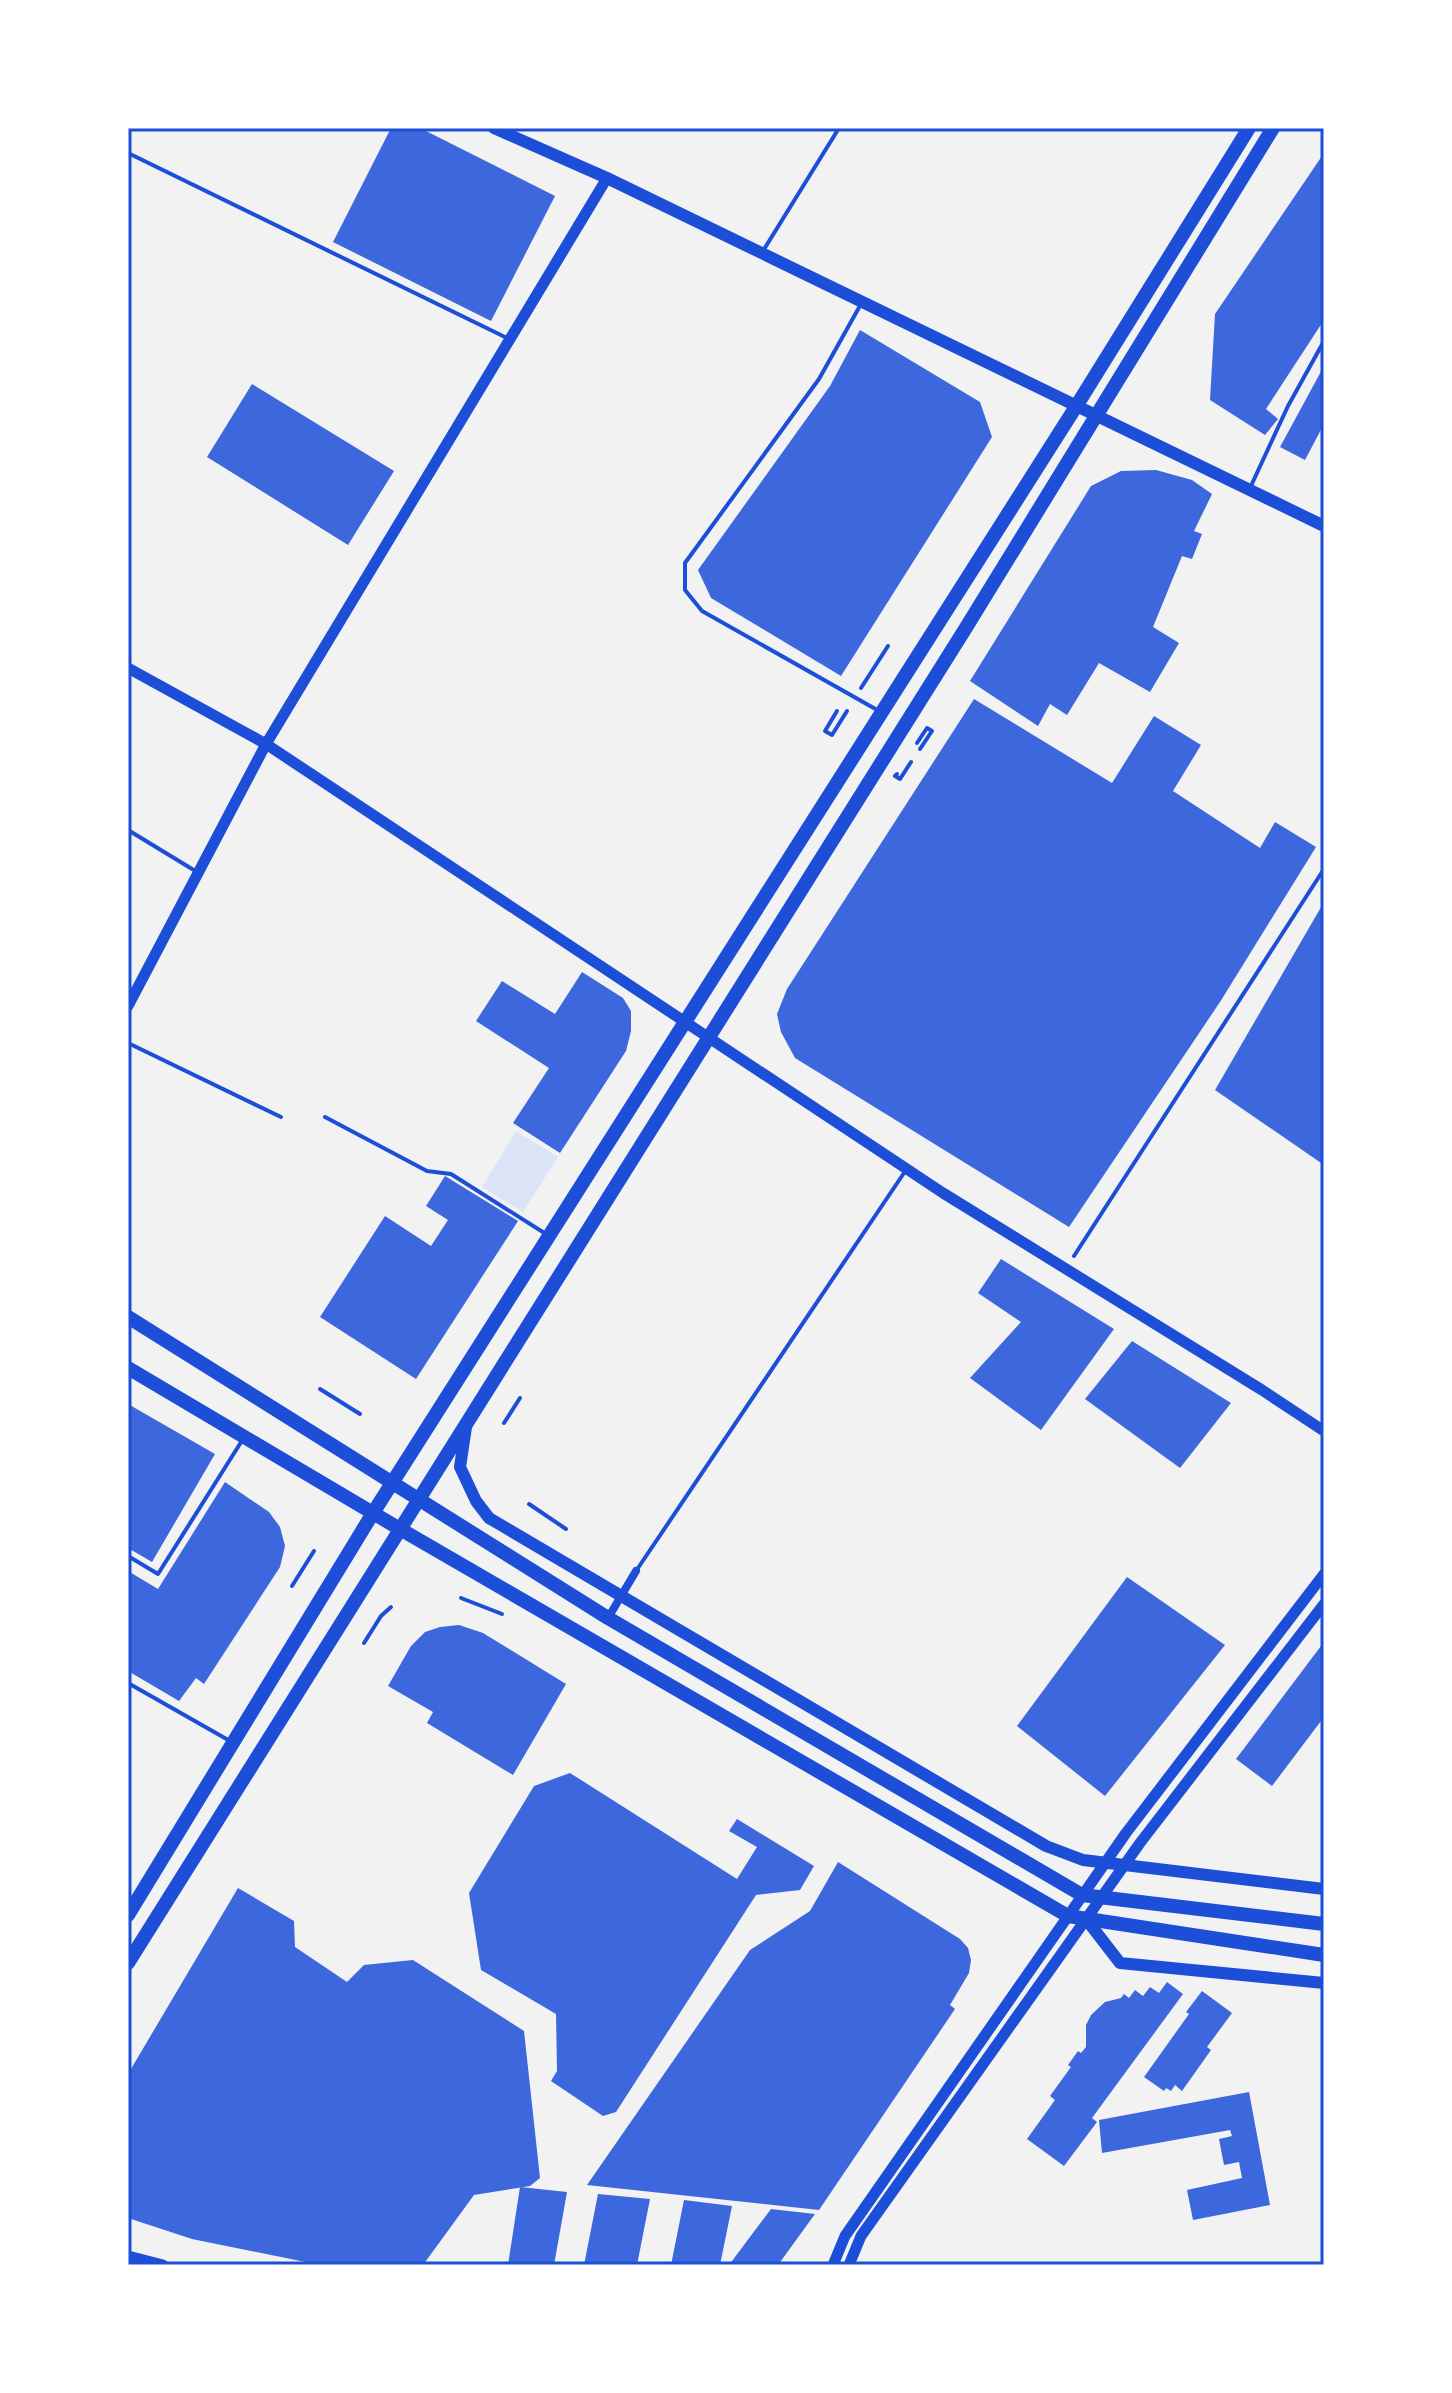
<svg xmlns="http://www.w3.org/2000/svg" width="1452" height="2393" font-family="'Sofia Sans Condensed',sans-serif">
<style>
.green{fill:#dbe4f7}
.building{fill:#3d67dc}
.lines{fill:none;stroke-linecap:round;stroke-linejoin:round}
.path{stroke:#1d4ed8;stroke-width:4}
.service{stroke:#1d4ed8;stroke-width:4}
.minor{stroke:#1d4ed8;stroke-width:8}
.tertiary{stroke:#1d4ed8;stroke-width:11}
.secondary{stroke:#1d4ed8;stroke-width:12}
.primary{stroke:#1d4ed8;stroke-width:14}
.trunk{stroke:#1d4ed8;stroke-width:14}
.neatline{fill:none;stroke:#1d4ed8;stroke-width:3}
</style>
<rect width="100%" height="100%" fill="#f2f2f2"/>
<!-- green -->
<polygon class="green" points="516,1131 558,1157 523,1212 482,1187"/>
<!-- building -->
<g class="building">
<polygon points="391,128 420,128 555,196 491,321 333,242"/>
<polygon points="1324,153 1324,320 1266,409 1278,419 1265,435 1210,400 1215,314"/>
<polygon points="860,330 980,402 992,437 841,676 711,598 698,570 830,386"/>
<polygon points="1324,366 1324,424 1305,460 1280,447"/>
<polygon points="252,384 394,471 348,545 207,457"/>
<polygon points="1156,470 1192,480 1212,494 1194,531 1202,534 1192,559 1182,556 1153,627 1179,643 1150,692 1099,663 1067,715 1050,704 1038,726 970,681 1091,486 1121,471"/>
<polygon points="974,699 1112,783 1154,716 1201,745 1173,791 1260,848 1275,822 1316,847 1220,1002 1069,1227 795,1058 781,1032 777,1014 787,989"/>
<polygon points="1324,902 1324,1165 1215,1090"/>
<polygon points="582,972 623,998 631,1011 631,1031 626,1051 560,1153 513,1123 549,1068 476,1021 502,981 555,1014"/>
<polygon points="445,1176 518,1221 416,1379 320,1317 385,1216 431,1246 448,1220 426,1206"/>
<polygon points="1001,1259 1114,1329 1041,1430 970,1378 1021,1322 978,1293"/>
<polygon points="1132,1341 1231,1403 1180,1468 1085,1399"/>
<polygon points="128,1404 215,1454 152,1562 128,1548"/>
<polygon points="225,1482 269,1512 280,1527 285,1546 280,1567 204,1684 196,1678 179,1701 128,1671 128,1571 158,1589"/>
<polygon points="1127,1577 1225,1645 1105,1796 1017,1726"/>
<polygon points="459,1625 483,1633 566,1684 513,1775 427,1723 433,1712 388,1686 411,1646 425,1632 440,1627"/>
<polygon points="1324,1642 1324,1717 1272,1786 1236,1759"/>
<polygon points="570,1773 737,1879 757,1847 729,1831 737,1819 814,1866 800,1890 756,1895 616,2112 603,2116 551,2081 557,2071 556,2014 481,1970 469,1893 534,1786"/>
<polygon points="838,1862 960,1939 968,1948 971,1960 969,1973 950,2005 955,2009 819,2210 587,2185 750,1950 810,1911"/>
<polygon points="238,1888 294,1921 295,1947 347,1982 364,1965 413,1960 524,2031 540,2178 530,2186 474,2195 423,2265 320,2265 192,2239 128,2218 128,2074"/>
<polygon points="1167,1982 1183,1994 1092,2118 1097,2122 1064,2166 1027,2139 1055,2100 1050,2096 1071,2067 1068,2065 1078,2051 1081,2053 1086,2047 1086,2025 1091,2015 1105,2002 1121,1998 1124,1994 1129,1998 1135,1990 1143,1996 1150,1987 1159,1993"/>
<polygon points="1202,1991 1232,2013 1207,2047 1211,2050 1182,2091 1175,2085 1171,2091 1166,2088 1164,2091 1144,2077 1189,2014 1186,2012"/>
<polygon points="1249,2092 1270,2205 1193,2220 1187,2190 1242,2178 1239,2162 1224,2165 1219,2139 1232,2136 1230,2130 1102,2153 1099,2120"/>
<polygon points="520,2187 567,2192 554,2265 508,2265"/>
<polygon points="598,2194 650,2199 637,2265 584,2265"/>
<polygon points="684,2200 732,2206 720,2265 671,2265"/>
<polygon points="771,2209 815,2214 778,2265 729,2265"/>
</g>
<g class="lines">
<!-- path -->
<g class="path">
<polyline points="861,688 888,646"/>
<polyline points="837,711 825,731 832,735 847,711"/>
<polyline points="917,743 927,728 932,731 920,749"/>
<polyline points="897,774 895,776 900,779 911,762"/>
<polyline points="1074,1256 1324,869"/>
<polyline points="320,1389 360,1414"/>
<polyline points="504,1423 520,1398"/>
<polyline points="529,1504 566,1529"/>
<polyline points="292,1586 314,1551"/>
<polyline points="461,1598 502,1614"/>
<polyline points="364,1643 381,1616 391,1607"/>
</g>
<!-- service -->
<g class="service">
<polyline points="128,153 507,338"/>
<polyline points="763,251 839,128"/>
<polyline points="861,304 819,379 685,563 685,590 702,611 879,711"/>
<polyline points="1250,488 1288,406 1324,341"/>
<polyline points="128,830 197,872"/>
<polyline points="128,1043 281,1117"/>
<polyline points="325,1117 427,1171 451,1174 546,1234"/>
<polyline points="128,1556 158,1574 243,1439"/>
<polyline points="636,1571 906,1170"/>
<polyline points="128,1683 230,1741"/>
</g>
<!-- minor -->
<polyline class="minor" points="608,1618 636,1571"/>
<!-- tertiary -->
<g class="tertiary">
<polyline points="128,668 266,744 943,1193 1262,1390 1324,1431"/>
<polyline points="128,1006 266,744 607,178"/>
<polyline points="128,2256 163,2265"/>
<polyline points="833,2265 845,2236 1126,1833 1324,1574"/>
<polyline points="849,2265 861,2236 1140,1843 1324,1604"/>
</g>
<!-- secondary -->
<g class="secondary">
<polyline points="494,128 607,178 1324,526"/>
<polyline points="466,1427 460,1467 476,1501 489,1518 1046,1846 1083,1860 1324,1889"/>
<polyline points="1086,1919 1120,1963 1324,1983"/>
</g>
<!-- primary -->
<g class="primary">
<polyline points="128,1317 608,1618 1082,1895 1324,1924"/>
<polyline points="128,1368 400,1529 1068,1916 1324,1955"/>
</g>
<!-- trunk -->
<g class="trunk">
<polyline points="128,1915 373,1513 1077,405 1249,128"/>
<polyline points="128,1963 967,626 1273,128"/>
</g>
</g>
<!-- border -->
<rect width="1452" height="2393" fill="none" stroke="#ffffff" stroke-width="260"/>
<rect x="130" y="130" width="1192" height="2133" class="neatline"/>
</svg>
